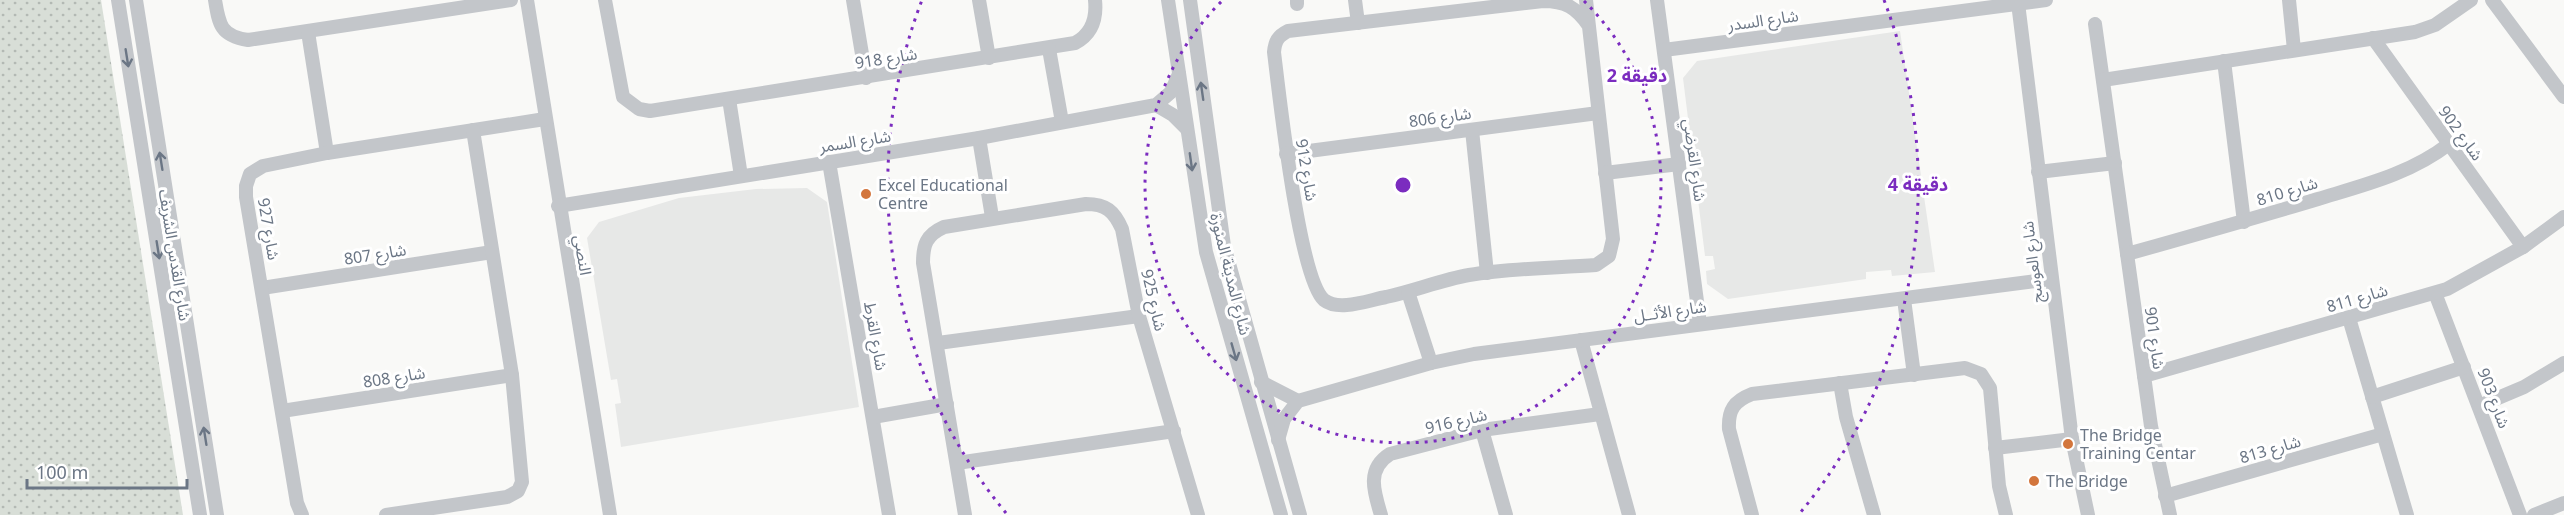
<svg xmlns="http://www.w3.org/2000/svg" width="2564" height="515" font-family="'Noto Sans','Noto Sans Arabic',sans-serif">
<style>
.built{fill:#e7e8e7}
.grass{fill:url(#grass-dots)}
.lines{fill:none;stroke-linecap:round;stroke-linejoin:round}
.minor{stroke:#c3c6ca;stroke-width:14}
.oneway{stroke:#6b7685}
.ring{fill:none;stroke:#7b2cbf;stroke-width:3;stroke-dasharray:3 6}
.poi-dot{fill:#d3763d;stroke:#fff;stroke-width:2}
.labels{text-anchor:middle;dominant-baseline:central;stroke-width:6;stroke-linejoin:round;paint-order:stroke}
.street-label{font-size:16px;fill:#6b7685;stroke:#fff}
.poi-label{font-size:16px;fill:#6b7685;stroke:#fff;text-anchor:start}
.centre{fill:#7b2cbf;stroke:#fff;stroke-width:3}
.ring-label{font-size:18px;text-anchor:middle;font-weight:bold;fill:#7b2cbf;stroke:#fff;stroke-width:6;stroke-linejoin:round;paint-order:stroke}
</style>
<defs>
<pattern id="grass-dots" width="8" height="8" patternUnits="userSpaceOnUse" patternTransform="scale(1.5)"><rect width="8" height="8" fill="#d8ded7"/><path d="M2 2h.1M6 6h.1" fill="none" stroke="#b3b9b4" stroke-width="1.8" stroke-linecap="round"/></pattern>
</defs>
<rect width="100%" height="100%" fill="#f9f9f7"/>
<!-- built -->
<g class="built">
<polygon points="1900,31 1935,272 1892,276 1891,270 1866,272 1866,279 1728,299 1707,284 1706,271 1715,269 1713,256 1705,256 1683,78 1697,61"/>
<polygon points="807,188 827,202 859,407 621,447 615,404 621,403 617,379 611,380 587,238 599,222 679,198 756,189"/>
</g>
<!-- grass -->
<polygon class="grass" points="0,0 101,0 183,515 0,515"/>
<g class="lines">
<!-- minor -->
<g class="minor">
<polyline points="118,0 200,515"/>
<polyline points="136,0 217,515"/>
<path d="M 215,0 C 219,25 221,36 248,40 L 511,0"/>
<polyline points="527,0 610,515"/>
<path d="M 605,0 L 623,97 L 639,109 L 650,111 L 1075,43 C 1092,34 1097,19 1095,0"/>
<polyline points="853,0 866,78"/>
<polyline points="979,0 989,58"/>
<polyline points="1168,0 1206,252 1281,515"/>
<polyline points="1190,0 1224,246 1300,515"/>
<polyline points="1297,0 1297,4"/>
<polyline points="1355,0 1358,23"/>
<path d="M 1586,0 L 1613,239 L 1609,256 L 1596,265 C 1554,268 1511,268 1469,275 C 1441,280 1414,291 1386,297 C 1369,300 1339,312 1324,300 C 1299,278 1279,93 1274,52 C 1275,41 1278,36 1288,31 L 1543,1 C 1565,1 1576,7 1589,26"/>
<polyline points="1657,0 1700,324"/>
<polyline points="2289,0 2294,50"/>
<polyline points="2492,0 2564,97"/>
<polyline points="2018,3 2072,439 2088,515"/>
<polyline points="2095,24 2151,426 2170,515"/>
<polyline points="308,32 327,153"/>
<polyline points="2373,38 2523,247"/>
<polyline points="1049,49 1062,122"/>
<polyline points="1664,50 2046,0"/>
<polyline points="2224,61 2244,222"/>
<polyline points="2103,80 2415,32 2435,25 2471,0"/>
<polyline points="729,99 741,176"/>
<polyline points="1156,105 1173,115 1187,129"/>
<polyline points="1472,130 1487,273"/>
<polyline points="979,138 992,217"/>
<polyline points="1286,154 1598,113"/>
<polyline points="829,162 889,515"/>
<polyline points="2038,172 2115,163"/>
<polyline points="1605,173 1679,164"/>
<polyline points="558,206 979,138 1156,105 1171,92 1179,74"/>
<path d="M 2127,254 C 2191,236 2255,218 2318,199 C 2364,185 2410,174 2449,144"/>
<polyline points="262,288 492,252"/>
<polyline points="1408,292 1431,363"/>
<polyline points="2435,293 2520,515"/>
<polyline points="1904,299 1914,375"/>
<polyline points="2349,318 2407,515"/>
<polyline points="1581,340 1629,515"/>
<polyline points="938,343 1139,316"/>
<polyline points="2144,376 2447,289 2523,247 2564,217"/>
<polyline points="1261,382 1298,401"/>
<polyline points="1840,383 1846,417 1874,515"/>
<polyline points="2372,397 2464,367"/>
<polyline points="2479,406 2524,387 2564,363"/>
<polyline points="282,411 512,375"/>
<polyline points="873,417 947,404"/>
<polyline points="1482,430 1506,515"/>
<polyline points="1278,440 1284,419 1298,401 1431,363 1474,354 2051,279"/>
<polyline points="1995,448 2072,439"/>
<polyline points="957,463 1174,431"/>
<polyline points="2165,496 2383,434"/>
<polyline points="302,515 297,503 246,197 246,186 250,174 263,166 327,153 545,119"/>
<polyline points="386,515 507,497 518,491 522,482 512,375 473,130"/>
<path d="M 965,515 L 923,263 C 923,245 926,235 944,227 L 1086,204 C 1106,204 1114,211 1122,229 L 1139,316 L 1198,515"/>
<path d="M 1381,515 C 1374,492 1366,469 1390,454 L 1482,430 L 1600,414"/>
<path d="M 1752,515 L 1729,429 C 1728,410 1734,401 1752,394 L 1965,368 L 1981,374 L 1990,388 L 1999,486 L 2006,515"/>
<polyline points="2534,515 2564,503"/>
</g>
</g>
<!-- one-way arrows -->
<defs><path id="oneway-shaft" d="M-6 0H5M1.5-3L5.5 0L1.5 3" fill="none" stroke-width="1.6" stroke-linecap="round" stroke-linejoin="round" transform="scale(1.5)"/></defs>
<g class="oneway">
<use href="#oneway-shaft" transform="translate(127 58) rotate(81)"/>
<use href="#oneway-shaft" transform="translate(1202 91) rotate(-98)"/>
<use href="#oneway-shaft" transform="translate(161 161) rotate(-99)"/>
<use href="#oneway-shaft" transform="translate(1191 162) rotate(82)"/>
<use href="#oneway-shaft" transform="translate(158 250) rotate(81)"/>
<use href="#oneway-shaft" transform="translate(1234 352) rotate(74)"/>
<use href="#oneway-shaft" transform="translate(205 436) rotate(-99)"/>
</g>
<!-- distance rings -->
<g class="ring">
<path d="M1584 1A258 258 0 1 1 1222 1"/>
<path d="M1006 513A515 515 0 0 1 922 0M1884 0A515 515 0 0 1 1800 513"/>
</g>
<!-- markers -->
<g class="poi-dot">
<circle cx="866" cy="194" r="6"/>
<circle cx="2068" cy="444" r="6"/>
<circle cx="2034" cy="481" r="6"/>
</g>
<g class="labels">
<!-- street labels -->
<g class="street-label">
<text transform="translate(1763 20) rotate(-8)">شارع السدر</text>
<text transform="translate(886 58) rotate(-9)">شارع 918</text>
<text transform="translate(1440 117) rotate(-8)">شارع 806</text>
<text transform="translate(2461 133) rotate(54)">شارع 902</text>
<text transform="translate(855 141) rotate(-9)">شارع السمر</text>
<text transform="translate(1695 160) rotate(82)">شارع القرضي</text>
<text transform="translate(1307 170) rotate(80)">شارع 912</text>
<text transform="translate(2287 191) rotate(-17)">شارع 810</text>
<text transform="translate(269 229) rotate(80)">شارع 927</text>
<text transform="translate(375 254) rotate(-9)">شارع 807</text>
<text transform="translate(175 255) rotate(81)">شارع القدس الشريف</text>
<text transform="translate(583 255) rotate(81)">النصي</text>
<text transform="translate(2032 262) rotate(-97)">شارع العوسج</text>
<text transform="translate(1231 274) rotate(76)">شارع المدينة المنورة</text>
<text transform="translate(2357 298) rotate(-16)">شارع 811</text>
<text transform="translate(1154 300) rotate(77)">شارع 925</text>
<text transform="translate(1670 311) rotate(-8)">شارع الأثــل</text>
<text transform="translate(876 336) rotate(80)">شارع القرط</text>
<text transform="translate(2155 338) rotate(82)">شارع 901</text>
<text transform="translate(394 377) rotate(-9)">شارع 808</text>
<text transform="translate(2494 398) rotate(69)">شارع 903</text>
<text transform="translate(1456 421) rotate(-13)">شارع 916</text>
<text transform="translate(2270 449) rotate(-16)">شارع 813</text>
</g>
<!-- poi labels -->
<g class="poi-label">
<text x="878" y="185">Excel Educational<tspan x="878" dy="18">Centre</tspan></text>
<text x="2080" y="435">The Bridge<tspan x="2080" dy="18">Training Centar</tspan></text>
<text x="2046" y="481">The Bridge</text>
</g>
</g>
<circle cx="1403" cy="185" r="9" class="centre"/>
<g class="ring-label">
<text x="1637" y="82">2 دقيقة</text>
<text x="1918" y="191">4 دقيقة</text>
</g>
<!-- scale -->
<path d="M27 479v9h160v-9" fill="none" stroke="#6b7685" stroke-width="3"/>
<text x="36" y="479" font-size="18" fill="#6b7685" stroke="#ffffff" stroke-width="4.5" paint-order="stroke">100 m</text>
</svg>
